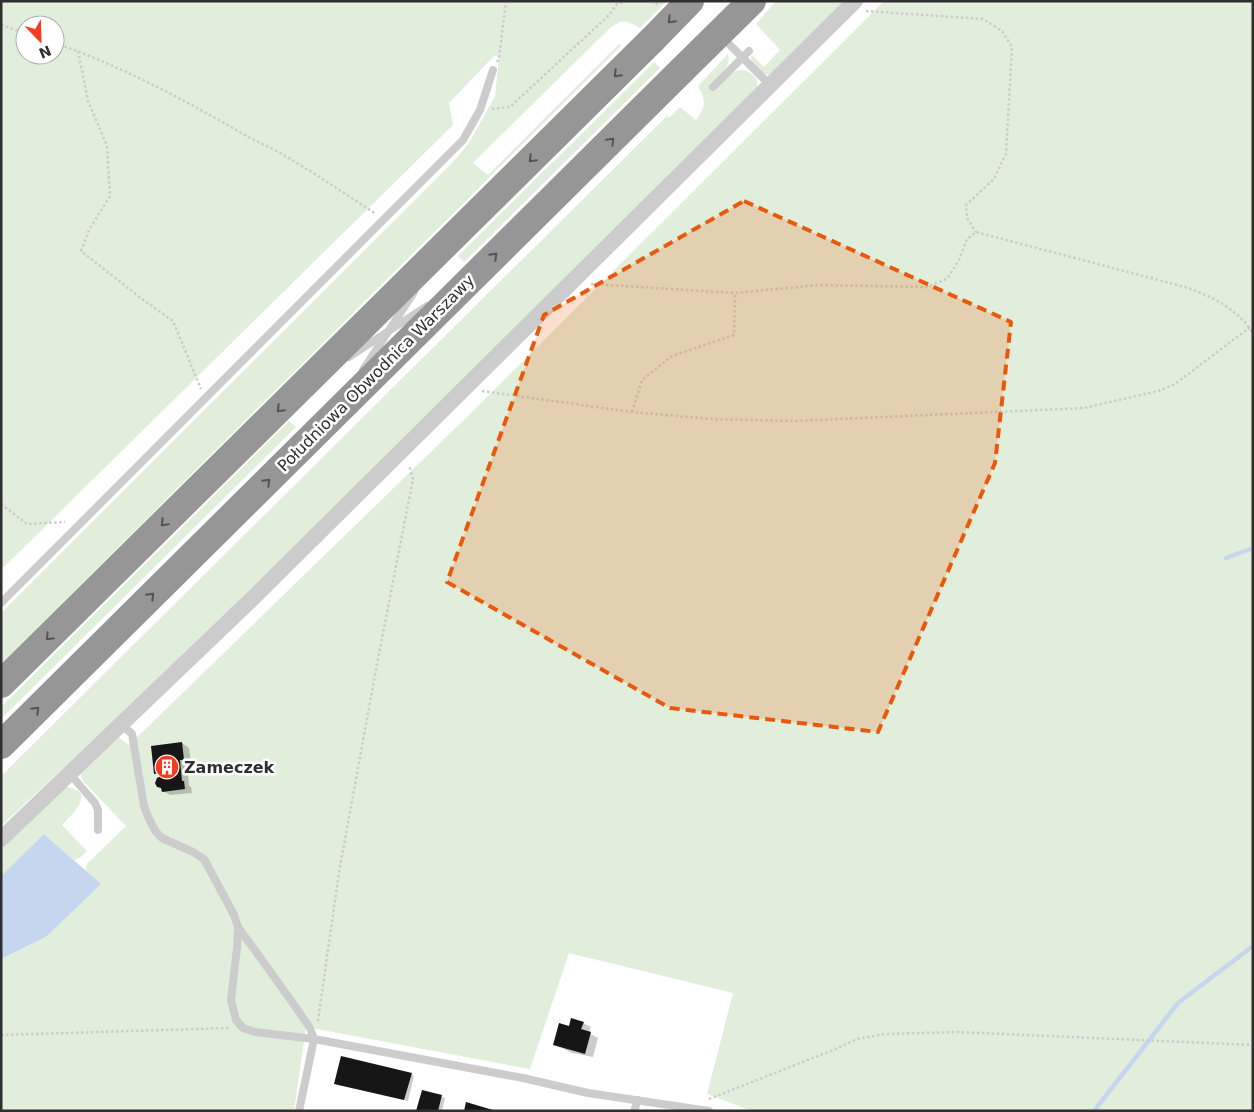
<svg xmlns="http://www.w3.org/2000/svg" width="1254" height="1112" font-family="'DejaVu Sans',sans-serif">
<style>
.green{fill:#e1eedb;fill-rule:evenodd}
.water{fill:#c5d7ef}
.shadow{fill:#0003}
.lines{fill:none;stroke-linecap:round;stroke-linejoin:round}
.stream{stroke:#c5d7ef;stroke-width:4.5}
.building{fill:#161616}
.path{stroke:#ccc;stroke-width:2.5;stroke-dasharray:2.5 2.5;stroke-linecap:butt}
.service{stroke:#ccc;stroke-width:8}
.minor{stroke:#ccc;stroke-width:16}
.motorway{stroke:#969696;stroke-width:28}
.motorway-bridge{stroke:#969696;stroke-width:28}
.oneway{stroke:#535353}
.marked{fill:#e8590c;fill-opacity:0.2;stroke:#e8590c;stroke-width:4;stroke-dasharray:10 6;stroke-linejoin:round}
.labels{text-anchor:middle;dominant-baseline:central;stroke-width:5;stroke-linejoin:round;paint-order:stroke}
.street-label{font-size:16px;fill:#2f2f2f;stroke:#fff}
.poi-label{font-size:16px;font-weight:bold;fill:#2f2f2f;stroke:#fff;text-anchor:start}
</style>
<rect width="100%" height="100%" fill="#fff"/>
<!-- green -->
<g class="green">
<path d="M 1,1 L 667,1 L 640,28 C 626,21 624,18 610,28 L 473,163 L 488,175 L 619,44 L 621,46 L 1,664 L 1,613 L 452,163 L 469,143 L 495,96 L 499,58 L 495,55 L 449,103 L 453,125 L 1,570 ZM 25,25 L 55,25 L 55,55 L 25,55 Z"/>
<path d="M 776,1 L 846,1 L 770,75 C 760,75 753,67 751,57 L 752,55 L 764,67 L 780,50 L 756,24 Z"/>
<polygon points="884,1 1253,1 1253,1111 752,1111 707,1094 733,993 569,953 530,1069 306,1027 294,1111 1,1111 1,959 46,937 100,884 85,871 87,864 126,826 82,780 80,770 117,736 129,745 476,408"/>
<path d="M 728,54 C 732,67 719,76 710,84 L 715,89 C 727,76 741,59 757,80 L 757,90 L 193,647 L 1,826 L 1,776 L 667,116 L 669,118 L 680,107 L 696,120 C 706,107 706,100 698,86 Z"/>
<polygon points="654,62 660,68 464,262 458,256"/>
<polygon points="289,421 296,427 1,719 1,707"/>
<path d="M 64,787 C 98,790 74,813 62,825 L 87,851 L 81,857 L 74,860 L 44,834 L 1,876 L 1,845 Z"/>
</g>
<!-- water -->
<polygon class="water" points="44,834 101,884 46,937 1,959 1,876"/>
<!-- shadow -->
<g class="shadow">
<polygon points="182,743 189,748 191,764 187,764 189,786 191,787 192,793 170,795 163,791 162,777 156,773"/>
<polygon points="583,1023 591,1027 589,1033 598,1038 593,1057 572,1053 554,1044 570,1028"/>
<polygon points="411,1074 414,1076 408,1101 339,1085"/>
<polygon points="423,1091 445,1098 442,1111 418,1111"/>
</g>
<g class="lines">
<!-- stream -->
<g class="stream">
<polyline points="1226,558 1253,548"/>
<polyline points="1094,1111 1178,1003 1253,946"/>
</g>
</g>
<!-- building -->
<g class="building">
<polygon points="182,742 184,760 180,760 182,781 184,781 185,789 162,792 161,788 157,787 155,783 157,778 161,776 160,773 154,774 151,746"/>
<polygon points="571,1018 584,1022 581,1029 591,1032 585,1054 553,1045 559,1023 569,1026"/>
<polygon points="341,1056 412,1073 404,1100 334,1084"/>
<polygon points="422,1090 442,1095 438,1111 416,1111"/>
<polygon points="466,1102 493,1110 493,1111 464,1111"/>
</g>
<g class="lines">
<!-- path -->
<g class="path">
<polyline points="651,1 659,5"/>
<polyline points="866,11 983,19 1002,31 1012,47 1006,154 994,179 966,205 967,218 976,232"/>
<polyline points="1,25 25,33"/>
<path d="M 55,43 C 121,66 183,99 243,134 C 255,141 268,146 280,153 C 313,172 344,193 376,214"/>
<polyline points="78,51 88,101 107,146 110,196 89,230 81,251 142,299 173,321 201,389"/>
<polyline points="497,62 499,58 506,1"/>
<polyline points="492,109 510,107 609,15 617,4 624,1"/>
<path d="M 591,284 L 735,293 L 819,285 L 926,287 L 947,279 L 959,260 L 967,239 L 976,232 L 1185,287 C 1211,296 1239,309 1253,334"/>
<polyline points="482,391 632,412 712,419 795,421 1084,408 1158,391 1175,384 1253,325"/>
<polyline points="632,412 642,380 672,356 734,335 735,293"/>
<polyline points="1,504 27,524 65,522"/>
<polyline points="318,1021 339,872 377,664 413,479 409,465"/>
<polyline points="1,1035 229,1028"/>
<polyline points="709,1099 833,1050 857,1039 885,1034 957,1032 1253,1045"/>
</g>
<!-- service -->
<g class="service">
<polyline points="726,41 771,86"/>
<polyline points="713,87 749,51"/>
<polyline points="349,357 427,306"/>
<polyline points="363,370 414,292"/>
<polyline points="1,603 463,140 480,110 493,70"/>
<polyline points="121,724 132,734 144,806 149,819 156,832 162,838 193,852 204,859 234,915 238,927 237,948 231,1000 236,1020 243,1028 255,1032 314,1039 299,1111"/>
<polyline points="69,773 95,803 98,810 98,830"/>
<polyline points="238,927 290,999 310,1028 314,1039 523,1078 588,1093 709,1111"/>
<polyline points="634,1111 638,1100"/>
</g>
<!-- minor -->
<polyline class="minor" points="1,839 252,599 855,1"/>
<!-- motorway -->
<g class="motorway">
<polyline points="1,684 652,40"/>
<polyline points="1,745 682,70"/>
</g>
<!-- motorway-bridge -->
<g class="motorway-bridge">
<polyline points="652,40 690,1"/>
<polyline points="682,70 752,1"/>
</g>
</g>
<!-- one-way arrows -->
<defs><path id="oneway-chevron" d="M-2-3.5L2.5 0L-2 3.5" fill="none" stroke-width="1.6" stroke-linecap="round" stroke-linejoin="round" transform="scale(1.25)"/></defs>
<g class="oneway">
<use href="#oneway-chevron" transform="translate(671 20) rotate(135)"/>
<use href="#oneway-chevron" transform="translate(617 74) rotate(135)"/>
<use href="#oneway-chevron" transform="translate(611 141) rotate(-45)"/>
<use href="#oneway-chevron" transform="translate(532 159) rotate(135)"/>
<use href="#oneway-chevron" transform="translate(494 256) rotate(-45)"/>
<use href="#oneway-chevron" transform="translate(280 409) rotate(135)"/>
<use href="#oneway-chevron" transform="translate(267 482) rotate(-45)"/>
<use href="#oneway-chevron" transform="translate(164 523) rotate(135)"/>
<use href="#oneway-chevron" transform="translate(151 596) rotate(-45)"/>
<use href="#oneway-chevron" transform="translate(49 637) rotate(135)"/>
<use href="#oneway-chevron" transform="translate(36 710) rotate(-45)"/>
</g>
<!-- marked area -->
<path class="marked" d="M 744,201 L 1011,322 L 995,463 L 878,732 L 670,708 L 447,582 L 544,315 Z"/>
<!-- icons -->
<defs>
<g id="building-disc" transform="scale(1.25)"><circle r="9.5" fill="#f73b20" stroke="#fff"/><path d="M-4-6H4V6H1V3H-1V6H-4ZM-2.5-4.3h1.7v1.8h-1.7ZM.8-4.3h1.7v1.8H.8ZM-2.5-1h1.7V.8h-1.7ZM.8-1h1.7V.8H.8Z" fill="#fff"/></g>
</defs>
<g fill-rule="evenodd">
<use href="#building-disc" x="167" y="767"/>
</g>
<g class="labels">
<!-- street labels -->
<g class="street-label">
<text transform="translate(376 373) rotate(-45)">Południowa Obwodnica Warszawy</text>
</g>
<!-- poi labels -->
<g class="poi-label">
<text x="184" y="767">Zameczek</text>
</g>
</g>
<!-- border -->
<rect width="1254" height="1112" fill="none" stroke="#2f2f2f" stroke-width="5"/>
<!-- north arrow -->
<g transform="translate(40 40) rotate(157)"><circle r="24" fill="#ffffff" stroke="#acacac"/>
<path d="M0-4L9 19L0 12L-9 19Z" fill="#f73b20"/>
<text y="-8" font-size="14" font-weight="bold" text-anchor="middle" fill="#2f2f2f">N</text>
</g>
</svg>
